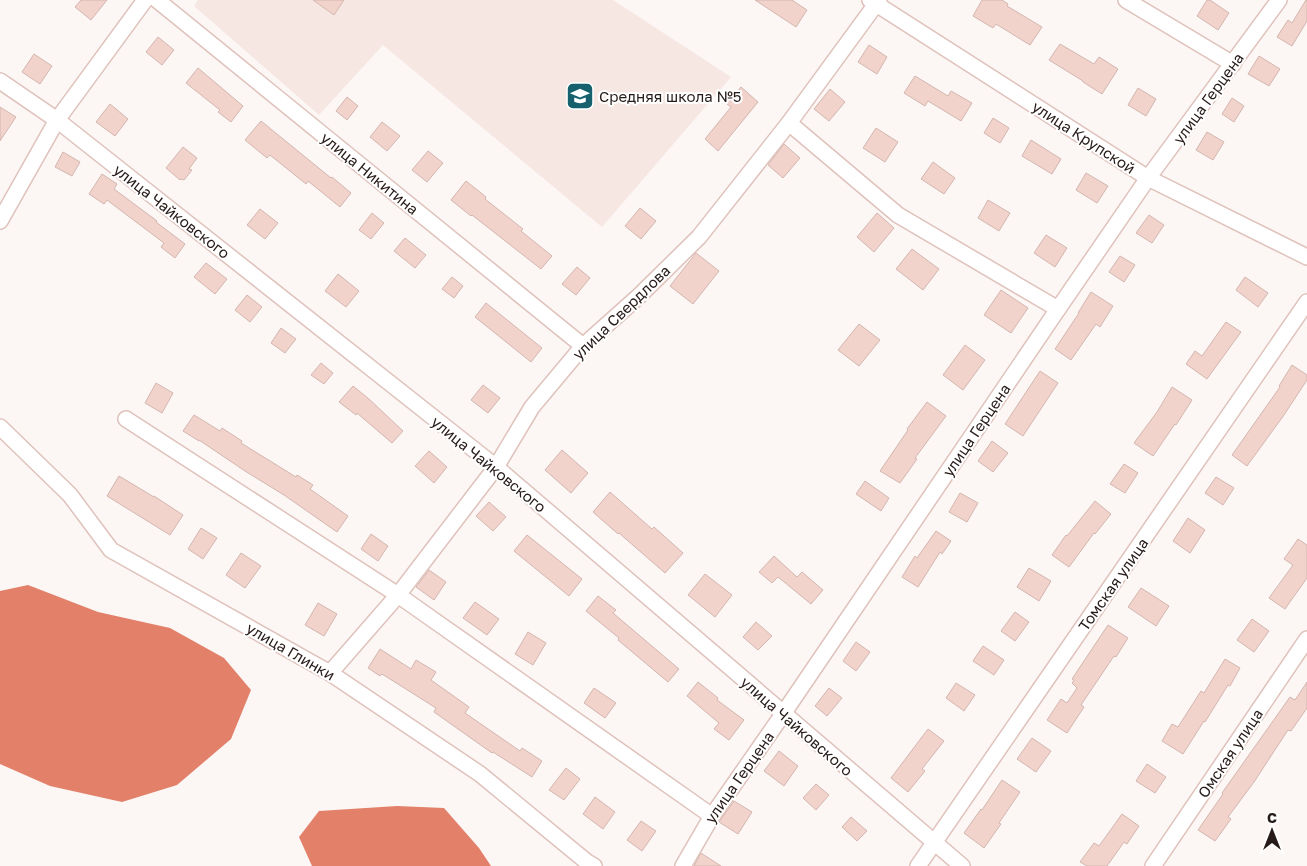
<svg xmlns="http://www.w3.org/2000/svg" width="1307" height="866" font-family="'Golos Text',sans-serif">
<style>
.built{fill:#f7e7e3}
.water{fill:#e28069}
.building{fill:#f1d3cc;stroke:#d3b6af}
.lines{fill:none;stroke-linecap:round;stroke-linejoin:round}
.minor-casing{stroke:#dfc2bb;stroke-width:18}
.minor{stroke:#fff;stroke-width:15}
.labels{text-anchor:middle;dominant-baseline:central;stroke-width:4;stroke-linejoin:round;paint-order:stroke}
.poi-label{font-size:15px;fill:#261b19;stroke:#fff;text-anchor:start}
.street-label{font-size:15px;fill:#261b19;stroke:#fff}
</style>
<rect width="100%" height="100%" fill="#fcf6f4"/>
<!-- built -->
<polygon class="built" points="198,0 613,0 731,77 602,227 383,45 319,115 194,6"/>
<!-- water -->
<g class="water">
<polygon points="28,585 98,612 170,628 224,658 251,690 231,739 177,785 122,802 50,786 0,764 0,591"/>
<polygon points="397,806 444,808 479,848 491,866 312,866 299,837 319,811"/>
</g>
<!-- building -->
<g class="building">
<polygon points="81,0 107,0 91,20 75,7"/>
<polygon points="313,0 344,0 334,15"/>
<polygon points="755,0 792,0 807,10 796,27"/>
<polygon points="982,0 1002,0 1008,4 1007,6 1042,27 1030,45 996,24 993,28 973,16"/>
<polygon points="1207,0 1210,0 1229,13 1218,30 1197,16"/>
<polygon points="1306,0 1307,0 1307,21 1292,46 1277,37 1288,20 1292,23"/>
<polygon points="158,37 174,50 162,65 146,52"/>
<polygon points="1060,44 1094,64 1099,57 1118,69 1102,94 1083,82 1083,81 1049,60"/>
<polygon points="869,45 887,57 877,74 858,62"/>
<polygon points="34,54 52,66 40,84 22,72"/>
<polygon points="1259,56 1280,69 1269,86 1248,74"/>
<polygon points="198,68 243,106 231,122 218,112 220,110 186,83"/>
<polygon points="915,76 948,96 951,91 972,103 961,121 928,101 925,106 904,93"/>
<polygon points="741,87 758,102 718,151 705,139 731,107 727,104"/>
<polygon points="1138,88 1156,99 1146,116 1128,105"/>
<polygon points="830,89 845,102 829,121 814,109"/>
<polygon points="347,97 358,106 347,120 336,111"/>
<polygon points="1232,98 1244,106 1234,122 1222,114"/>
<polygon points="110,104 128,119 115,136 96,122"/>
<polygon points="0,107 16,117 0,141"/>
<polygon points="993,118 1009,128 1000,143 984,133"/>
<polygon points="261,121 331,178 332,177 351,193 340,207 308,181 306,184 270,155 267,158 245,140"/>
<polygon points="382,122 400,136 387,151 370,137"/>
<polygon points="876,128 898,142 885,162 863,148"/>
<polygon points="1207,132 1224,142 1213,160 1196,150"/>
<polygon points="1031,140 1061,159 1052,174 1022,156"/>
<polygon points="784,144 800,158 783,178 768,165"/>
<polygon points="183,147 197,158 189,169 192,170 184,180 181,179 180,180 166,168"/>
<polygon points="428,151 443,163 427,182 412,170"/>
<polygon points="63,152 80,162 72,176 55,167"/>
<polygon points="933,162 955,178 944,194 921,179"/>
<polygon points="1086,173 1108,186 1097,203 1076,190"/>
<polygon points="102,174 117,184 114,189 157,221 156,222 185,244 175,258 161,247 164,243 107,200 104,204 89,194"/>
<polygon points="466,181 486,197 485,199 523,229 521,231 552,256 541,269 472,215 471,216 451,200"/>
<polygon points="988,200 1010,213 999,231 978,218"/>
<polygon points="640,208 656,221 641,239 625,226"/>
<polygon points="260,209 278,223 265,239 247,225"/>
<polygon points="372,213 384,223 371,239 359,230"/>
<polygon points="877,213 894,228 874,252 857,237"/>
<polygon points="1149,215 1164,225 1152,243 1136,233"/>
<polygon points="1046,235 1067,248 1055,267 1034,253"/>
<polygon points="405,238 426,255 415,268 394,251"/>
<polygon points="912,249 939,269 923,290 896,269"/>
<polygon points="696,253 719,271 693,304 670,286"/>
<polygon points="1120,256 1135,265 1124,282 1109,272"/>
<polygon points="206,263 227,279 215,294 194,277"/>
<polygon points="577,267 590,278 576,295 562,284"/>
<polygon points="338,274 359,291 346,307 325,291"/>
<polygon points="452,277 463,286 454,298 442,289"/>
<polygon points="1245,277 1268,293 1258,307 1236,290"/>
<polygon points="1001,290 1028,308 1011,333 984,315"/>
<polygon points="1091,292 1113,306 1100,327 1096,324 1071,360 1055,349 1079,313 1078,313"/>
<polygon points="247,295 262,307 250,322 235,310"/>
<polygon points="486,303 542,348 531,362 475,317"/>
<polygon points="1226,322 1241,332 1207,379 1186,364 1195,351 1202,356"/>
<polygon points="859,324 880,340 859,366 838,350"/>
<polygon points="281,328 296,339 285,353 271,343"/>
<polygon points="965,345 985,360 963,390 943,375"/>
<polygon points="321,363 333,373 324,384 311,375"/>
<polygon points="1292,365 1307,375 1307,380 1284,415 1247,466 1232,455 1280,387 1279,386"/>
<polygon points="1040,371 1058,383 1023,436 1005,424"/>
<polygon points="156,383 173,393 162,413 145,403"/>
<polygon points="483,385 500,398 488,413 471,400"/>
<polygon points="353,386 369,399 403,431 392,443 357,413 356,415 339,402"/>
<polygon points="1172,387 1192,400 1176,425 1175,424 1153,456 1134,443 1157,412"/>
<polygon points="927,402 946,416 915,458 917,459 900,483 880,471 908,430 907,429"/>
<polygon points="194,415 220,431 222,428 242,441 241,443 296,477 297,475 313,485 310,489 348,516 337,532 284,495 245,471 199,440 199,441 183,431"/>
<polygon points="992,441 1008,453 993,472 978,461"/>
<polygon points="562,450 588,473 571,493 545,470"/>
<polygon points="429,451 447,467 434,483 415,466"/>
<polygon points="1124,464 1138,473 1125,493 1110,484"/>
<polygon points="119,476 154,497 154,496 183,515 170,535 107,496"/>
<polygon points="1216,477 1234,488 1223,505 1205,493"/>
<polygon points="865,481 889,498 881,511 856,494"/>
<polygon points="610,492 652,529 654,527 683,553 665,573 619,533 618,534 593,512"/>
<polygon points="960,493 978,503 967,522 949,512"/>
<polygon points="1095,501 1111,514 1095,534 1094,533 1069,567 1052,555 1066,535 1067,536"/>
<polygon points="489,502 506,517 493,531 476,516"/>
<polygon points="1188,518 1205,530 1190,553 1173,541"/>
<polygon points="201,528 217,538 203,559 188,549"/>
<polygon points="936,531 951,541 942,554 940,552 918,587 902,577 915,556 917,558"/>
<polygon points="371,534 388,546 378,561 361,549"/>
<polygon points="527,535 582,579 569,596 514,551"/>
<polygon points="1298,539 1307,545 1307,578 1285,609 1269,598 1293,565 1284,559"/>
<polygon points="241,553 261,566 245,588 226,575"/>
<polygon points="774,556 797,577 802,572 823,590 811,604 778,577 772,583 759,572"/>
<polygon points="1029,568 1051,581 1039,601 1017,587"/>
<polygon points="429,570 446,582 434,600 416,587"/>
<polygon points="705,574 732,595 715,617 688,595"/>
<polygon points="1141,588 1169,606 1156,626 1128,607"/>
<polygon points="598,596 616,610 613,613 679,669 668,682 618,640 619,638 586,611"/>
<polygon points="475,602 499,619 487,635 463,618"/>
<polygon points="318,603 337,614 324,636 305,625"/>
<polygon points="1015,612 1029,622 1015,641 1001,631"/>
<polygon points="1252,619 1269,631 1254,652 1237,640"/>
<polygon points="756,622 772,636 758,650 743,637"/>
<polygon points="1108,625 1128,638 1116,657 1114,656 1081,705 1084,707 1067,733 1047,720 1061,699 1067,703 1077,688 1072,683 1074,680 1072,679"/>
<polygon points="528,632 546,643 533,665 515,654"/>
<polygon points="856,642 870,652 856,671 843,661"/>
<polygon points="983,646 1004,660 994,675 973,661"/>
<polygon points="380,649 411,669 416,660 436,672 431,680 469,707 465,713 520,751 522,748 542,761 532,777 493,752 492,753 434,712 436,708 382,674 380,676 368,668"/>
<polygon points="1225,659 1240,668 1230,686 1228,685 1205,722 1204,721 1183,754 1162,741 1172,724 1178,727 1201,691 1204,693"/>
<polygon points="698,682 718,698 717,700 744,720 729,740 714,729 719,723 687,696"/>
<polygon points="1307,682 1307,708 1291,731 1288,730 1254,782 1228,817 1231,819 1215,841 1198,830 1223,794 1222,793 1290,697 1295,700"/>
<polygon points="956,683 975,695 964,711 946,698"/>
<polygon points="594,688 616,703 605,718 584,703"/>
<polygon points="829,688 842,698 827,716 815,706"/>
<polygon points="928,729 944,741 922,769 925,771 908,792 891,778"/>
<polygon points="1032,738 1051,751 1036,772 1017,759"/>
<polygon points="779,751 798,766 784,786 764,771"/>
<polygon points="1147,764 1166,777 1155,793 1136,781"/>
<polygon points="566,768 580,779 564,800 549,790"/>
<polygon points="1002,780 1020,792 999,823 1001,824 984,848 964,833 981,809 982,810"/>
<polygon points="816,784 829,795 816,810 803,798"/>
<polygon points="595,797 615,812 603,829 583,814"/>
<polygon points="734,801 752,812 738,834 719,822"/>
<polygon points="1122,814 1139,826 1127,844 1124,842 1107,866 1087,866 1080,862 1094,843 1099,846"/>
<polygon points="851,817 867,831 857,841 842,827"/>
<polygon points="641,821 656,831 642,851 627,840"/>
<polygon points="701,853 721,866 694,866"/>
</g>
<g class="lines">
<!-- minor casing -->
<g class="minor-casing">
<g id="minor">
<polyline points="157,0 583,346"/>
<polyline points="870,0 1148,178 1307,257"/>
<polyline points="1126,0 1233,64"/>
<polyline points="0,81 57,120 496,467 962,866"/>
<polyline points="789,123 898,215 1058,309"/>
<polyline points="0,221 57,120 145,0"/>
<polyline points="126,419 398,595 712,816"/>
<polyline points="0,427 70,495 111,550 330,673 480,774 587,862 594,866"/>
<polyline points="330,673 398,595 496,467 532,407 583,346 639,296 699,237 789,123 879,0"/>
<polyline points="683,866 712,816 783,714 1058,309 1148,178 1279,0"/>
<polyline points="918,866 1307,302"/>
<polyline points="1153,866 1307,639"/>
</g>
</g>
<!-- minor -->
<use href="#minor" class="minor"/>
</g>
<!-- icons -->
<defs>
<g id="school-square" transform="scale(1.4375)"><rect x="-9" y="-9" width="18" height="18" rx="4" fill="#17616f" stroke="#fff"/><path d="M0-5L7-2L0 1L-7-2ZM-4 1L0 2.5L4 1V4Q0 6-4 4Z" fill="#fff"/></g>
</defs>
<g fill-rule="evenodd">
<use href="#school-square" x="580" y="96"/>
</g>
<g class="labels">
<!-- poi labels -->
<g class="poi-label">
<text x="599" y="96">Средняя школа №5</text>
</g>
<!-- street labels -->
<g class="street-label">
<text transform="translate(1208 98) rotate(-54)">улица Герцена</text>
<text transform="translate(1084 137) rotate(33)">улица Крупской</text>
<text transform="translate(370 173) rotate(39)">улица Никитина</text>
<text transform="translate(172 211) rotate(38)">улица Чайковского</text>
<text transform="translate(621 312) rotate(-44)">улица Свердлова</text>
<text transform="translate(976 430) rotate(-56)">улица Герцена</text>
<text transform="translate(489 464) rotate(39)">улица Чайковского</text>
<text transform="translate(1113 584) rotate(-55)">Томская улица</text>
<text transform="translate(291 651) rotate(30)">улица Глинки</text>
<text transform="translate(797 726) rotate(41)">улица Чайковского</text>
<text transform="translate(1230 753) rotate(-56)">Омская улица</text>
<text transform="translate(739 777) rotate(-55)">улица Герцена</text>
</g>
</g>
<!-- north arrow -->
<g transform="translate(1272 831)" stroke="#ffffff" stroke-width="4" paint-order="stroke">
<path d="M0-4L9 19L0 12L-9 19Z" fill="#261b19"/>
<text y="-8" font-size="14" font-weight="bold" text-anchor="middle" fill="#261b19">С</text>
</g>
</svg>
